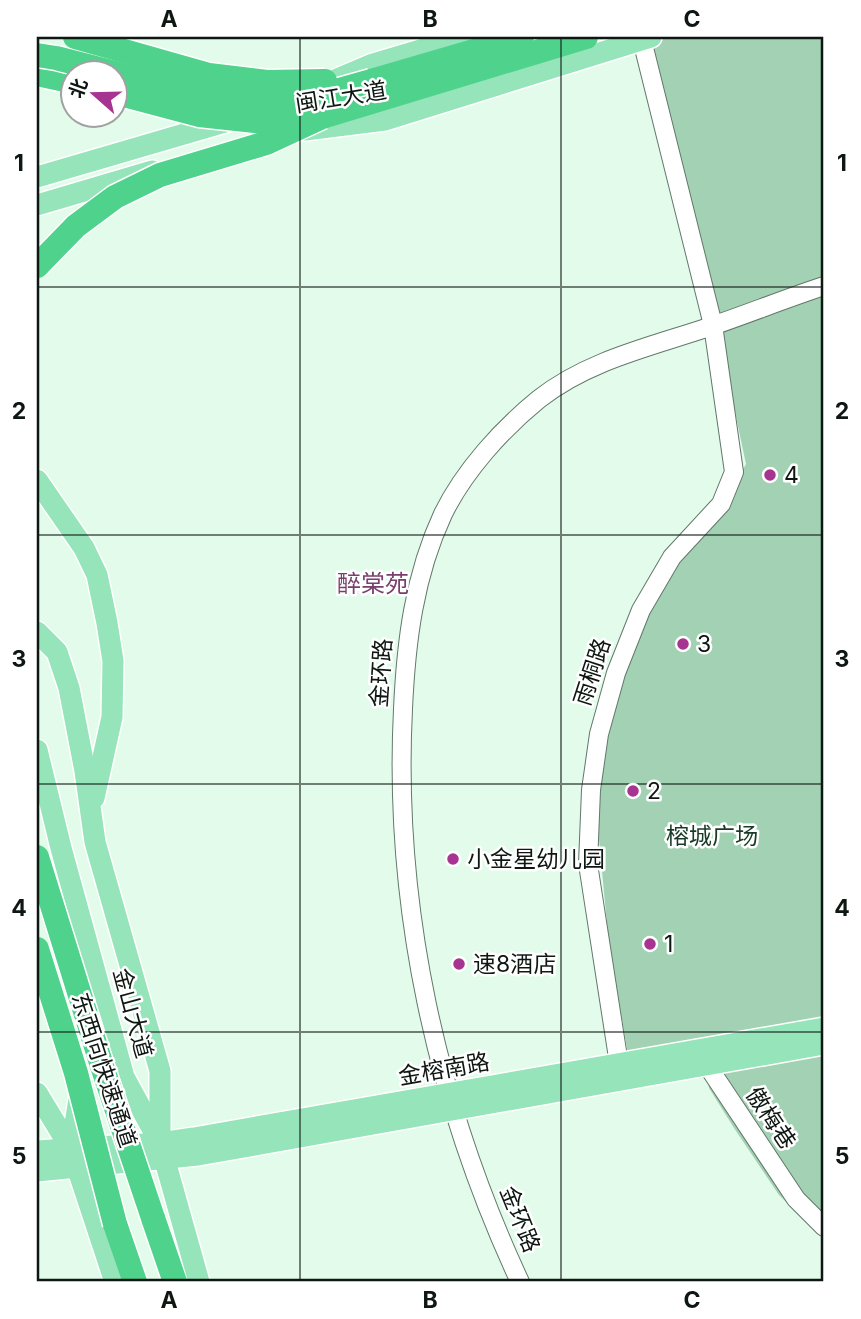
<svg xmlns="http://www.w3.org/2000/svg" width="861" height="1319" font-family="Inter,'Noto Sans SC',sans-serif">
<style>
.green{fill:#a3d1b3}
.lines{fill:none;stroke-linecap:round;stroke-linejoin:round}
.minor-casing{stroke:#62786a;stroke-width:20}
.major-casing{stroke:#fff;stroke-width:24}
.highway-casing{stroke:#fff;stroke-width:27}
.minor{stroke:#fff;stroke-width:18}
.major{stroke:#95e4ba;stroke-width:21}
.highway{stroke:#4fd28c;stroke-width:24}
.highway-bridge-casing{stroke:#fff;stroke-width:27;stroke-linecap:butt}
.highway-bridge{stroke:#4fd28c;stroke-width:24}
.grid{fill:none;stroke:#0e1712;stroke-width:2;stroke-opacity:0.55}
.poi-dot{fill:#a63490;stroke:#fff;stroke-width:2.5}
.labels{text-anchor:middle;dominant-baseline:central;stroke-width:5;stroke-linejoin:round;paint-order:stroke}
.street-label{font-size:23px;fill:#0e1712;stroke:#fff}
.poi-label{font-size:23px;fill:#0e1712;stroke:#fff;text-anchor:start}
.park-label{font-size:23px;fill:#183a26;stroke:#fff}
.neighbourhood-label{font-size:24px;fill:#79406c;stroke:#fff}
.neatline{fill:none;stroke:#0e1712;stroke-width:2.5}
.grid-label{font-size:23px;text-anchor:middle;font-weight:bold;fill:#0e1712}
</style>
<rect width="100%" height="100%" fill="#e2fbea"/>
<!-- green -->
<polygon class="green" points="645,37 824,37 824,1239 779,1195 734,1128 709,1088 701,1039 628,1054 609,945 598,829 604,738 624,664 655,592 714,520 746,464 687,184"/>
<g class="lines">
<!-- minor casing -->
<g class="minor-casing">
<g id="minor">
<polyline points="619,1064 588,864 591,790 599,734 616,673 641,610 672,557 721,504 734,472 713,325 642,40"/>
<polyline points="707,1065 796,1199 824,1227"/>
<path d="M 520,1282 C 437,1104 393,907 403,709 C 406,642 414,576 443,514 C 464,471 502,429 539,399 C 587,361 649,347 706,328 C 745,315 784,299 824,286"/>
</g>
</g>
<!-- major casing -->
<g class="major-casing">
<g id="major">
<polyline points="321,86 373,64 464,37"/>
<polyline points="305,130 385,120 651,37"/>
<polyline points="37,177 232,120"/>
<polyline points="37,205 152,171"/>
<polyline points="37,480 84,548 97,575 107,623 113,661 112,717 94,798"/>
<polyline points="37,632 57,652 69,688 85,771 95,842 160,1071 160,1141"/>
<polyline points="37,750 61,848 124,1077 160,1143 199,1282"/>
<polyline points="37,1093 71,1149"/>
<polyline points="80,1093 71,1149 115,1282"/>
<polyline points="37,1151 160,1143 194,1138 824,1028"/>
<polyline points="37,1171 198,1155 824,1044"/>
</g>
</g>
<!-- highway casing -->
<g class="highway-casing">
<g id="highway">
<polyline points="37,74 74,82"/>
<polyline points="371,81 522,37"/>
<polyline points="322,117 586,37"/>
<polyline points="153,1218 175,1282"/>
<polyline points="115,1224 135,1282"/>
</g>
</g>
<!-- minor -->
<use href="#minor" class="minor"/>
<!-- major -->
<use href="#major" class="major"/>
<!-- highway -->
<use href="#highway" class="highway"/>
<!-- highway-bridge casing -->
<g class="highway-bridge-casing">
<g id="highway-bridge">
<polyline points="75,37 209,75 267,82 325,81"/>
<polyline points="37,55 56,58 205,96 263,102 314,97 371,81"/>
<polyline points="116,93 199,115 264,122 304,119"/>
<polyline points="37,266 76,226 115,197 160,175 266,143 322,117"/>
<polyline points="37,857 102,1066 153,1218"/>
<polyline points="37,949 76,1073 115,1224"/>
</g>
</g>
<!-- highway-bridge -->
<use href="#highway-bridge" class="highway-bridge"/>
</g>
<!-- grid -->
<path class="grid" d="M 300,37 L 300,1282M 561,37 L 561,1282M 37,287 L 824,287M 37,535 L 824,535M 37,784 L 824,784M 37,1032 L 824,1032"/>
<!-- markers -->
<g class="poi-dot">
<circle cx="770" cy="475" r="7"/>
<circle cx="683" cy="644" r="7"/>
<circle cx="633" cy="791" r="7"/>
<circle cx="453" cy="859" r="7"/>
<circle cx="650" cy="944" r="7"/>
<circle cx="459" cy="964" r="7"/>
</g>
<g class="labels">
<!-- street labels -->
<g class="street-label">
<text transform="translate(341 97) rotate(-9)">闽江大道</text>
<text transform="translate(592 672) rotate(-72)">雨桐路</text>
<text transform="translate(381 673) rotate(-86)">金环路</text>
<text transform="translate(133 1013) rotate(75)">金山大道</text>
<text transform="translate(444 1069) rotate(-10)">金榕南路</text>
<text transform="translate(104 1070) rotate(72)">东西向快速通道</text>
<text transform="translate(771 1118) rotate(56)">傲梅巷</text>
<text transform="translate(520 1219) rotate(68)">金环路</text>
</g>
<!-- poi labels -->
<g class="poi-label">
<text x="784" y="475">4</text>
<text x="697" y="644">3</text>
<text x="647" y="791">2</text>
<text x="467" y="859">小金星幼儿园</text>
<text x="664" y="944">1</text>
<text x="473" y="964">速8酒店</text>
</g>
<!-- park labels -->
<g class="park-label">
<text x="712" y="836">榕城广场</text>
</g>
<!-- neighbourhood labels -->
<g class="neighbourhood-label">
<text x="373" y="583">醉棠苑</text>
</g>
</g>
<!-- border -->
<rect width="861" height="1319" fill="none" stroke="#ffffff" stroke-width="77"/>
<!-- north arrow -->
<g transform="translate(94 94) rotate(290)"><circle r="33" fill="#ffffff" stroke="#9fa2a0" stroke-width="2"/>
<path d="M0-5L12 26L0 18L-12 26Z" fill="#a63490"/>
<text y="-10" font-size="19" font-weight="bold" text-anchor="middle" fill="#0e1712">北</text>
</g>
<rect x="38" y="38" width="784" height="1242" class="neatline"/>
<g class="grid-label">
<text x="169" y="27">A</text>
<text x="430" y="27">B</text>
<text x="692" y="27">C</text>
<text x="19" y="171">1</text>
<text x="842" y="171">1</text>
<text x="19" y="419">2</text>
<text x="842" y="419">2</text>
<text x="19" y="667">3</text>
<text x="842" y="667">3</text>
<text x="19" y="916">4</text>
<text x="842" y="916">4</text>
<text x="19" y="1164">5</text>
<text x="842" y="1164">5</text>
<text x="169" y="1308">A</text>
<text x="430" y="1308">B</text>
<text x="692" y="1308">C</text>
</g>
</svg>
